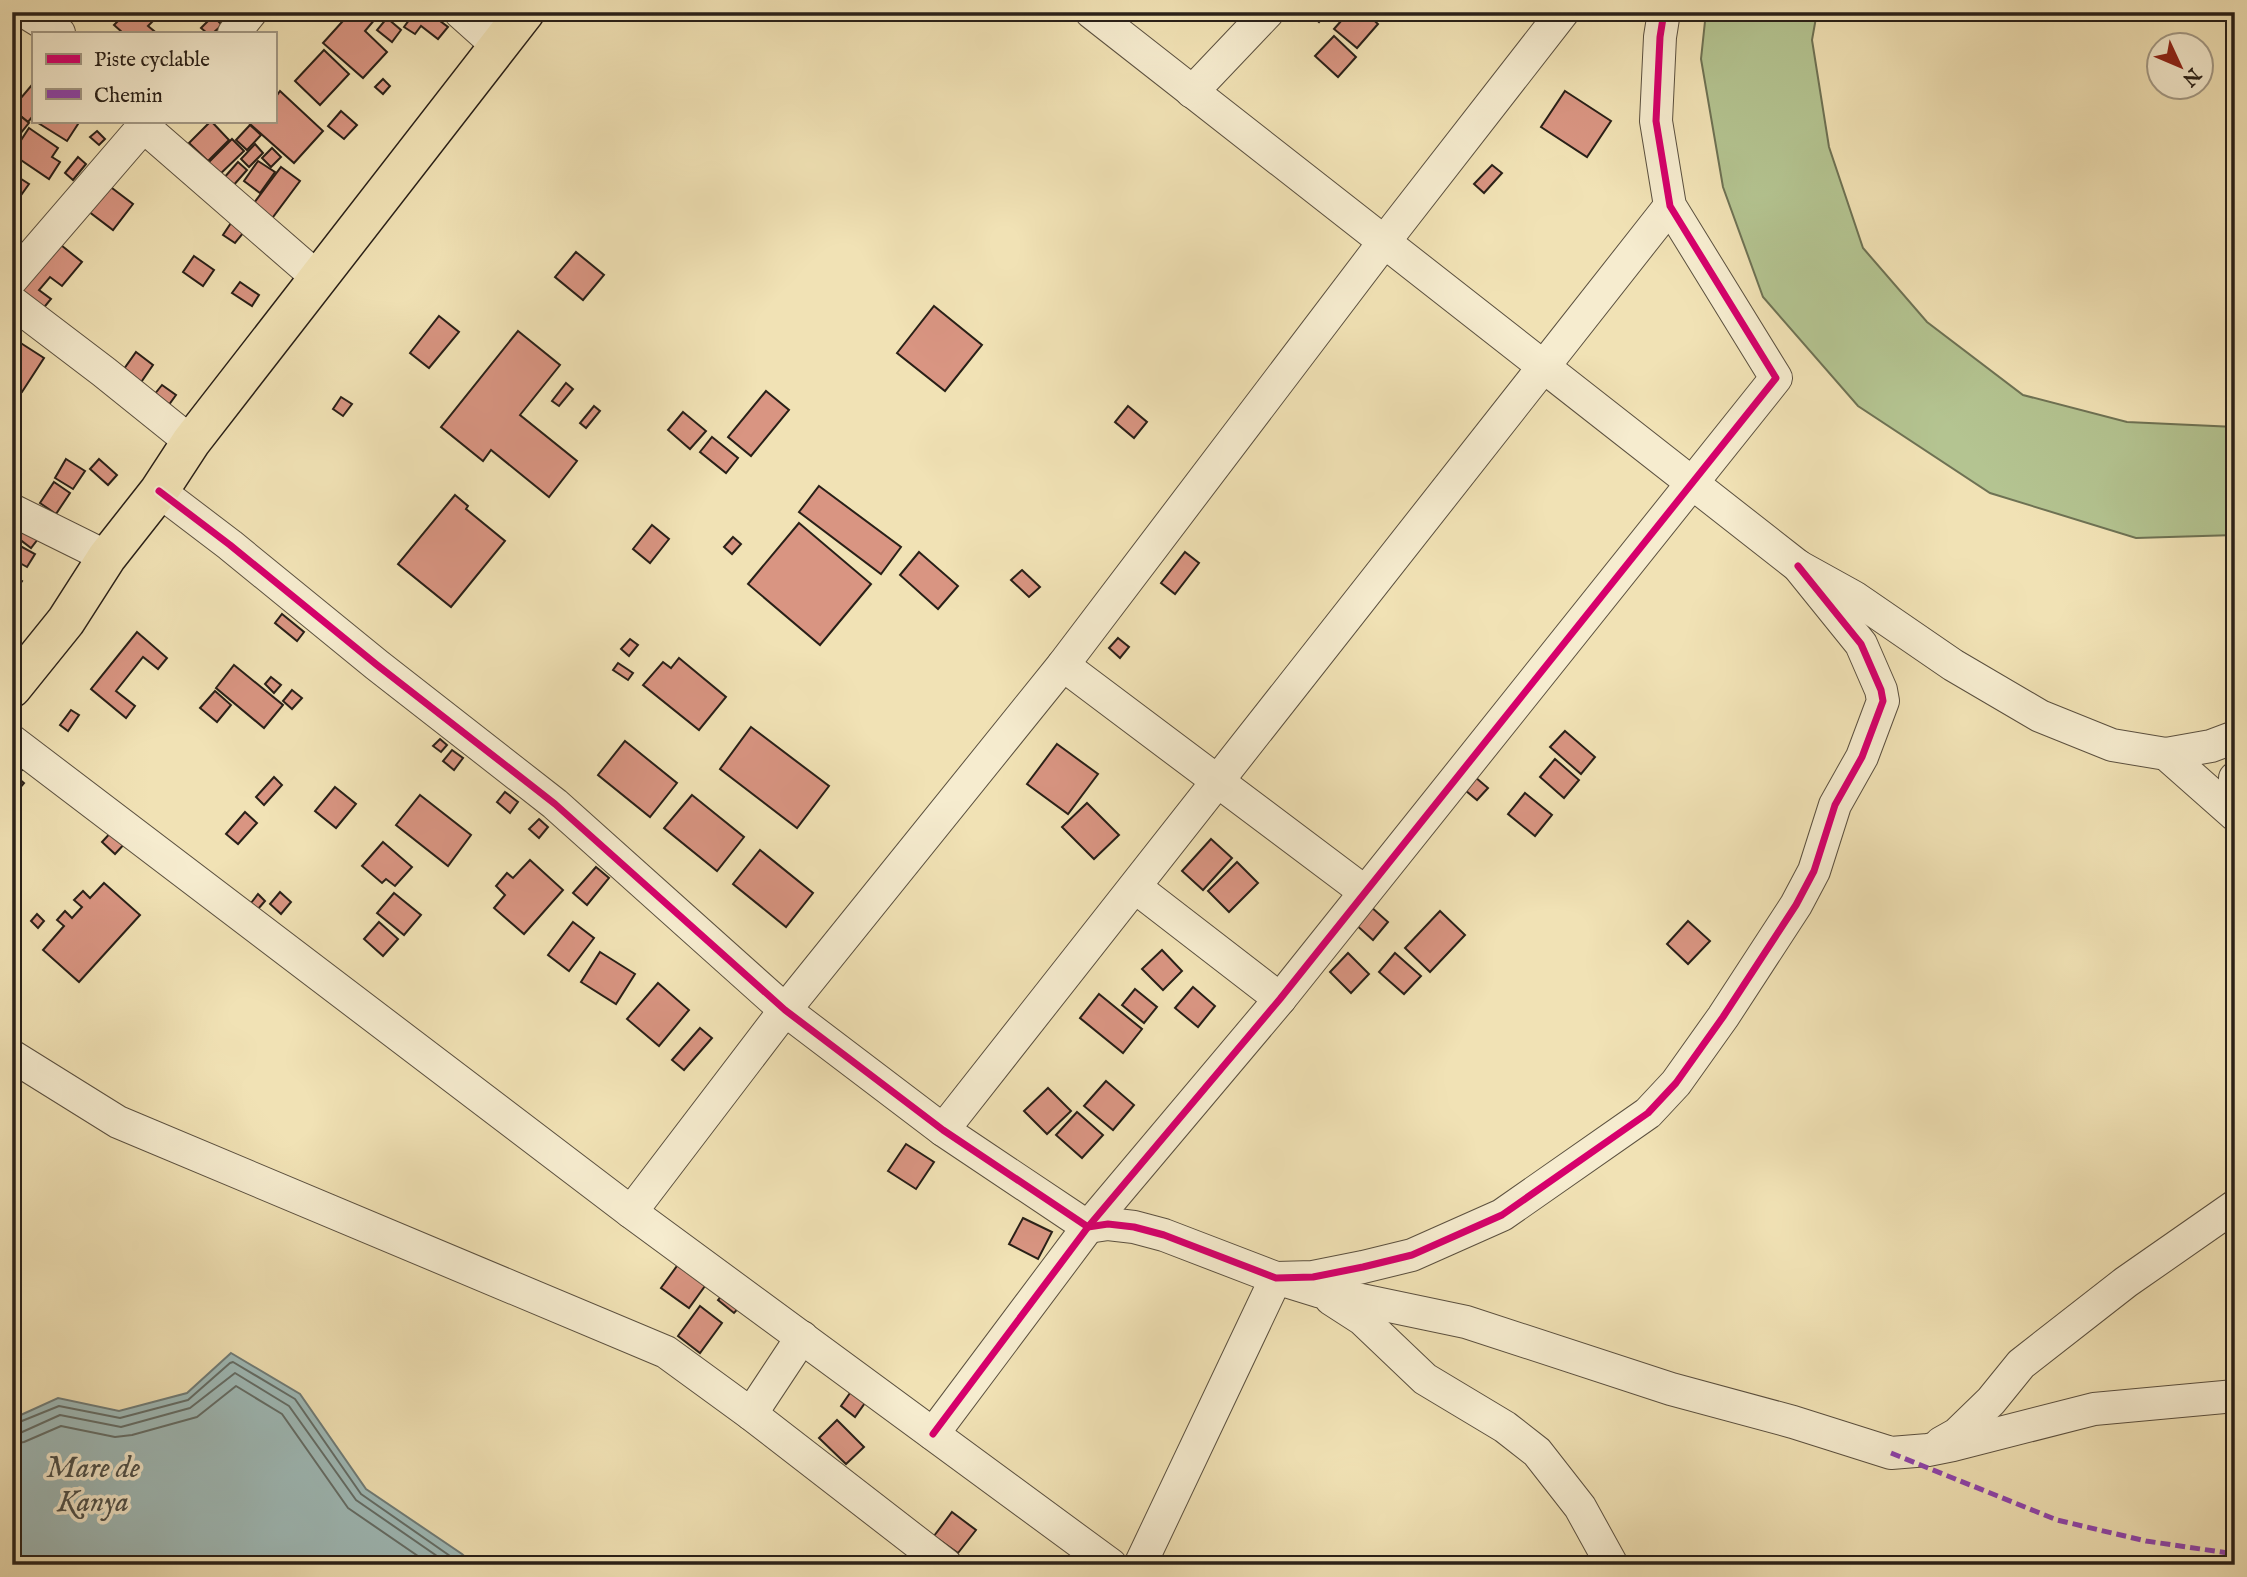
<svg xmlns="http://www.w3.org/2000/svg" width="2247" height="1577" font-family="'IM FELL English',serif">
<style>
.green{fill:#b4c491;stroke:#6e7254;stroke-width:2}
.water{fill:#9fbbb9;stroke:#707d79;stroke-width:2}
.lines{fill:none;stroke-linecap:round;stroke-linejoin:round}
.shore{stroke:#646e68;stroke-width:2}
.building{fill:#d99582;stroke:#292018;stroke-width:2}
.minor-casing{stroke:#5b503f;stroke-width:34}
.highway-casing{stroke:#292018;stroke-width:41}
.minor{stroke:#f6eccf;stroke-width:32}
.highway{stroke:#f1e2b5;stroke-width:38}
.quiet{stroke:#8e44ad;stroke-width:5;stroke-dasharray:10 5;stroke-linecap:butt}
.cycleway-casing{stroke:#f6eccf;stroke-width:11}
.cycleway{stroke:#d6006c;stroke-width:7}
.labels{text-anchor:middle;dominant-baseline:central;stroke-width:7;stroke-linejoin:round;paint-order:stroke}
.water-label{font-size:30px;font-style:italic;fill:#4c4e48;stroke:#f6eccf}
</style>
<rect width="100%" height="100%" fill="#f1e2b5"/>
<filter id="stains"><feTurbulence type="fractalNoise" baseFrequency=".00286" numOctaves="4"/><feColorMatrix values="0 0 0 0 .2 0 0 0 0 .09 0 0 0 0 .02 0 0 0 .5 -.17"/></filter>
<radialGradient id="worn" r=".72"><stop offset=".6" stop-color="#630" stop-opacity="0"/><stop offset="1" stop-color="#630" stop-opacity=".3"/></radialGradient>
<!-- green -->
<polygon class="green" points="1706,12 1817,12 1812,40 1829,147 1863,248 1927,322 2023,395 2127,422 2235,427 2235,535 2136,538 1990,493 1858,406 1763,297 1723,187 1701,59"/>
<!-- water -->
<polygon class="water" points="231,1353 300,1394 366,1489 462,1554 474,1565 12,1565 12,1419 58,1398 119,1411 187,1393"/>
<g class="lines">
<!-- shore -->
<g class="shore">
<polyline points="12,1425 59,1406 120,1418 188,1400 230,1363 233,1362 295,1399 361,1494 463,1565"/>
<polyline points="12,1434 20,1433 60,1415 121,1427 190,1408 235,1373 289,1406 356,1500 450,1565"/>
<polyline points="12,1444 24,1442 61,1426 115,1437 132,1435 197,1417 236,1386 282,1414 348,1508 431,1565"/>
</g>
</g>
<!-- building -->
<g class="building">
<polygon points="127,12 151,12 156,18 148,26 154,31 151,33 123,33 114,25"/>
<polygon points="351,12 370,12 376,18 365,31 387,52 363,78 323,43"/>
<polygon points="415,12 428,12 448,27 438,39 421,26 415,34 404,27"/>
<polygon points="1313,12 1327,12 1319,22 1311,15"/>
<polygon points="1349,12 1365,12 1378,24 1357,48 1334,29"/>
<polygon points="213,16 222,25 213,33 207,33 201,28"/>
<polygon points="387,18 401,30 392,42 377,30"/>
<polygon points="1334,36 1356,57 1338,77 1315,56"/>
<polygon points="324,50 349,74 320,105 295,81"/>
<polygon points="383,79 390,86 383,94 375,87"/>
<polygon points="31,86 33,88 33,116 28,122 12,109 12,104 18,96 21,98"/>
<polygon points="280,91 323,131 294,163 250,124 254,121 275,121 275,98"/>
<polygon points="1565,91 1611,121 1587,157 1541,127"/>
<polygon points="341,111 357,125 344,139 328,126"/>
<polygon points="18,114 29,123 12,144 12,122"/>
<polygon points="35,121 80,121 67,141"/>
<polygon points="211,121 229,140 208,161 189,143"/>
<polygon points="250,125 261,135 247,150 236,140"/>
<polygon points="29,128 58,148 52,157 60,162 49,179 12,154"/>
<polygon points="97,131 105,139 99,145 90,137"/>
<polygon points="232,139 244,151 216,178 205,166"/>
<polygon points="255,144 263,153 249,167 241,159"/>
<polygon points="272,148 281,157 271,167 262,158"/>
<polygon points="78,157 86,164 73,180 65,173"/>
<polygon points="258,161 275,172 260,193 244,181"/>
<polygon points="238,162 247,170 232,187 223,179"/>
<polygon points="1492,165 1502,173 1484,193 1474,184"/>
<polygon points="281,167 300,181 270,221 251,207"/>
<polygon points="15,175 29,184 14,205 12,178"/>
<polygon points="108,185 133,204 113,230 88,211"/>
<polygon points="231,223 244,232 235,243 223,235"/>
<polygon points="56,241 82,262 62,286 50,277 39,290 51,299 41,311 15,291"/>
<polygon points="576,252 604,275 583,300 555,277"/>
<polygon points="194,256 214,270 203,286 183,272"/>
<polygon points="240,282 259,295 252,306 232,293"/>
<polygon points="934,306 982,345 945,391 897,353"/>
<polygon points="439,316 459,332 429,368 410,353"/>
<polygon points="518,331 560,365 520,415 577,461 549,497 491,450 483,461 441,427"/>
<polygon points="16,340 44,358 22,392 12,386 12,347"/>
<polygon points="136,352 153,365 137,388 119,376"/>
<polygon points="566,383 573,389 559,406 552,401"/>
<polygon points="162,385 176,395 168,406 154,395"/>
<polygon points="766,391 789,410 751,456 728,437"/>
<polygon points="341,397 352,404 343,416 333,409"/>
<polygon points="594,406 600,411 586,428 580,423"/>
<polygon points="1128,406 1147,422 1134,438 1115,422"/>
<polygon points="683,412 706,431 690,449 668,430"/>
<polygon points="712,437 738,458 726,473 700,452"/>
<polygon points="66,459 85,471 73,489 55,478"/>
<polygon points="99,459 117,475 108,485 90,469"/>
<polygon points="54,482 70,493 56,514 40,503"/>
<polygon points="819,486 901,547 881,574 799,512"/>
<polygon points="455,495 468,506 466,509 505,541 451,607 398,564"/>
<polygon points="799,523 871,584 820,645 748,584"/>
<polygon points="652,525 669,539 650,563 633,549"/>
<polygon points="21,526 38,539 31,548 14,535"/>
<polygon points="733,537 741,544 732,554 724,547"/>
<polygon points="13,542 35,554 27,567 18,562 12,572"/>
<polygon points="919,552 958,586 938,609 900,575"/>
<polygon points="1185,552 1199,563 1175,594 1161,583"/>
<polygon points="1022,570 1040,587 1029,597 1011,580"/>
<polygon points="12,575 22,581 15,592 12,590"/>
<polygon points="282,614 304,632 297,641 275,623"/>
<polygon points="137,632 167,658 158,669 143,657 116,691 135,706 126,718 91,689"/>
<polygon points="1118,638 1129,647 1120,658 1109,648"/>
<polygon points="630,639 638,645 629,656 621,649"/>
<polygon points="679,658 726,697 699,730 643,685 663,662 671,668"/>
<polygon points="618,663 633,673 628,680 613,670"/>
<polygon points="234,665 283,705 264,728 216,688"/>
<polygon points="271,677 281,685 274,693 265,684"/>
<polygon points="292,690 302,698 292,709 283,701"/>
<polygon points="215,691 231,705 217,722 200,708"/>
<polygon points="71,710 79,715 68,731 60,725"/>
<polygon points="751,727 829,786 797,828 720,769"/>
<polygon points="1565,731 1595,757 1581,774 1550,747"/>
<polygon points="440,739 447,745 441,752 433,746"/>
<polygon points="625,741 677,783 650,817 598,775"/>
<polygon points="1057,744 1098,774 1068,814 1027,784"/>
<polygon points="452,750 463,758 454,770 443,761"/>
<polygon points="12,758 24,768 17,775 12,771"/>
<polygon points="1555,759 1579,780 1564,798 1540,777"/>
<polygon points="12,773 24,783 13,796 12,795"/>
<polygon points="274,777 282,785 264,805 256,797"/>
<polygon points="1475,777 1488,788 1477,800 1465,790"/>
<polygon points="335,787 356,804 336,828 315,811"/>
<polygon points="505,792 518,802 510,813 497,802"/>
<polygon points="1525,793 1552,815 1535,836 1508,814"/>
<polygon points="420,795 471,835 448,866 396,825"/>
<polygon points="692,795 744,837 717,871 664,828"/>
<polygon points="1087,803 1119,835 1094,859 1062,827"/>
<polygon points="245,812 257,823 238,844 226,834"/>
<polygon points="539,819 548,827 539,838 529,829"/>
<polygon points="114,829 127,841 115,854 102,842"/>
<polygon points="1211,839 1232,858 1203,890 1182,871"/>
<polygon points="383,842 412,867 395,886 386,879 382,883 362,866"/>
<polygon points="760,850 813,893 786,927 733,884"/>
<polygon points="530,860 563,890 524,934 494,908 505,895 496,886 507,873 513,878"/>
<polygon points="1237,862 1258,883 1229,912 1208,891"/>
<polygon points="596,867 609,878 587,905 573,893"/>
<polygon points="104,883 140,915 79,982 43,950 64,926 57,920 65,911 72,918 82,907 74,900 83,891 90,898"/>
<polygon points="280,892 291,902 281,914 270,904"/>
<polygon points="394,893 421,915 404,935 377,913"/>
<polygon points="258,894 265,901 258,909 251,903"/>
<polygon points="1370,906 1388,922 1373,940 1354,923"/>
<polygon points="1440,911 1465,935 1430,972 1405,948"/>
<polygon points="37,914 44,921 38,928 31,921"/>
<polygon points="1688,921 1710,941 1688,964 1667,944"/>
<polygon points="379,922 398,939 383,956 364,939"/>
<polygon points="573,922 594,938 569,971 548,955"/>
<polygon points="1162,950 1182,971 1163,990 1142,969"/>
<polygon points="600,952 635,974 616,1004 581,982"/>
<polygon points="1348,953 1369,974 1351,993 1330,972"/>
<polygon points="1395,953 1421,976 1404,994 1379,972"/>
<polygon points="658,983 689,1010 659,1046 627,1019"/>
<polygon points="1193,987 1215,1006 1198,1027 1175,1008"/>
<polygon points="1135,989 1157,1007 1144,1023 1122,1005"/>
<polygon points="1099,994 1142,1029 1123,1053 1080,1018"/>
<polygon points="700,1028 712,1038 684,1070 672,1060"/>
<polygon points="1106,1081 1134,1105 1113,1130 1084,1106"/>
<polygon points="1048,1088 1071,1111 1047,1134 1024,1111"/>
<polygon points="1077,1112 1103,1135 1082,1158 1056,1135"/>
<polygon points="906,1144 934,1162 916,1189 888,1171"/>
<polygon points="1023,1218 1052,1232 1038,1259 1009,1244"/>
<polygon points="682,1259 710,1279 689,1308 661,1288"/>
<polygon points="728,1288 744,1302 734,1313 718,1300"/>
<polygon points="700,1306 722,1323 700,1353 678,1336"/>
<polygon points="857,1383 872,1393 855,1417 841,1406"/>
<polygon points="837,1420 864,1447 846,1464 819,1438"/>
<polygon points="952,1512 976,1530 958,1553 934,1536"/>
</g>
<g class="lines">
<!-- minor casing -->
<g class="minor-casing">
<g id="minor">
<polyline points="25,12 59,33"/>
<polyline points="460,12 498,46"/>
<polyline points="1091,12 1798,566 1854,597 1953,665 2040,716 2112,745 2166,754 2235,815"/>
<polyline points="234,33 251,12"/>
<polyline points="1192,92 1268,12"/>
<polyline points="143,126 319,279"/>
<polyline points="12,279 148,121"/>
<polyline points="12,302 104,372 191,442"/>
<polyline points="159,491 230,545 377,665 555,804 785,1010 943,1130 1088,1227 1108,1224 1134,1227 1164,1235 1276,1278 1313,1277 1363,1267 1412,1255 1502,1215 1648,1113 1676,1083 1723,1017 1796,905 1814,871 1835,805 1862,757 1883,701 1881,690 1861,644 1798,566"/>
<polyline points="12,510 107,557"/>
<polyline points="1063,665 1365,892"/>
<polyline points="12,741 631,1212 1111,1565"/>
<polyline points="2166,754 2211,746 2235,737"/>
<polyline points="2235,778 2235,794"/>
<polyline points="1135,887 1280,999"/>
<polyline points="12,1056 118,1122 666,1352 751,1414 802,1337"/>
<polyline points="943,1130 1670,206"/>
<polyline points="631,1212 785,1010 1063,665 1384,242 1563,12"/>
<polyline points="1331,1299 1362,1319 1425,1379 1505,1427 1537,1452 1580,1507 1612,1565"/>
<polyline points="751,1414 946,1565"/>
<polyline points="933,1434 1088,1227 1280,999 1776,378 1670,206 1656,121 1660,37 1664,12"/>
<polyline points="1941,1443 1957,1434 1991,1401 2021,1364 2126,1282 2235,1206"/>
<polyline points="1140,1565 1276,1278 1318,1291 1466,1322 1671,1389 1793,1422 1891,1453 1928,1450 1953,1445 2094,1409 2235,1396"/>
</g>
</g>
<!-- highway casing -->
<g class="highway-casing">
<polyline id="highway" points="12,688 66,621 107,557 159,491 191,442 525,12"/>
</g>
<!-- minor -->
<use href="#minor" class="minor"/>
<!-- highway -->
<use href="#highway" class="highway"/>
<!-- quiet -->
<polyline class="quiet" points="1891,1453 2057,1520 2146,1541 2235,1554"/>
<!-- cycleway casing -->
<g class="cycleway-casing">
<g id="cycleway">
<polyline points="159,491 230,545 377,665 555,804 785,1010 943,1130 1088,1227 1108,1224 1134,1227 1164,1235 1276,1278 1313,1277 1363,1267 1412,1255 1502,1215 1648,1113 1676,1083 1723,1017 1796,905 1814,871 1835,805 1862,757 1883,701 1881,690 1861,644 1798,566"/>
<polyline points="933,1434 1088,1227 1280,999 1776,378 1670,206 1656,121 1660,37 1664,12"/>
</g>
</g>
<!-- cycleway -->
<use href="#cycleway" class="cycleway"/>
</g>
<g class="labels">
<!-- water labels -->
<g class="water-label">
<text x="93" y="1469">Mare de<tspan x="93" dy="34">Kanya</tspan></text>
</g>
</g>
<!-- margin -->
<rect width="2247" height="1577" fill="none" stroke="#f1e2b5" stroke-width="42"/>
<rect x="14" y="14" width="2219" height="1549" fill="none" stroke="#292018" stroke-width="3.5"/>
<rect x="21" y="21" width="2205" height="1535" fill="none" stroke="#292018" stroke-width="2"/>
<!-- legend -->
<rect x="32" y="32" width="245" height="91" fill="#f6eccf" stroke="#a49a86" stroke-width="2"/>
<rect x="46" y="54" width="35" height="10" fill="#d6006c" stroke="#a49a86" stroke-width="2"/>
<text x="94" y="66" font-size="21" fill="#292018">Piste cyclable</text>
<rect x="46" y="89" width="35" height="10" fill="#8e44ad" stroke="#a49a86" stroke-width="2"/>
<text x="94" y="102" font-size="21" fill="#292018">Chemin</text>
<!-- north arrow -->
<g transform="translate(2180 66) rotate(134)"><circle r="33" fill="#f6eccf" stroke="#a49a86" stroke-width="2"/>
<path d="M0-5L12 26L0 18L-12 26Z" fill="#8f2418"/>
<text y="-10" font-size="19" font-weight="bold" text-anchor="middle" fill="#292018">N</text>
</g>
<rect width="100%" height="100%" filter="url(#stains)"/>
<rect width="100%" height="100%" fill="url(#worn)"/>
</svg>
